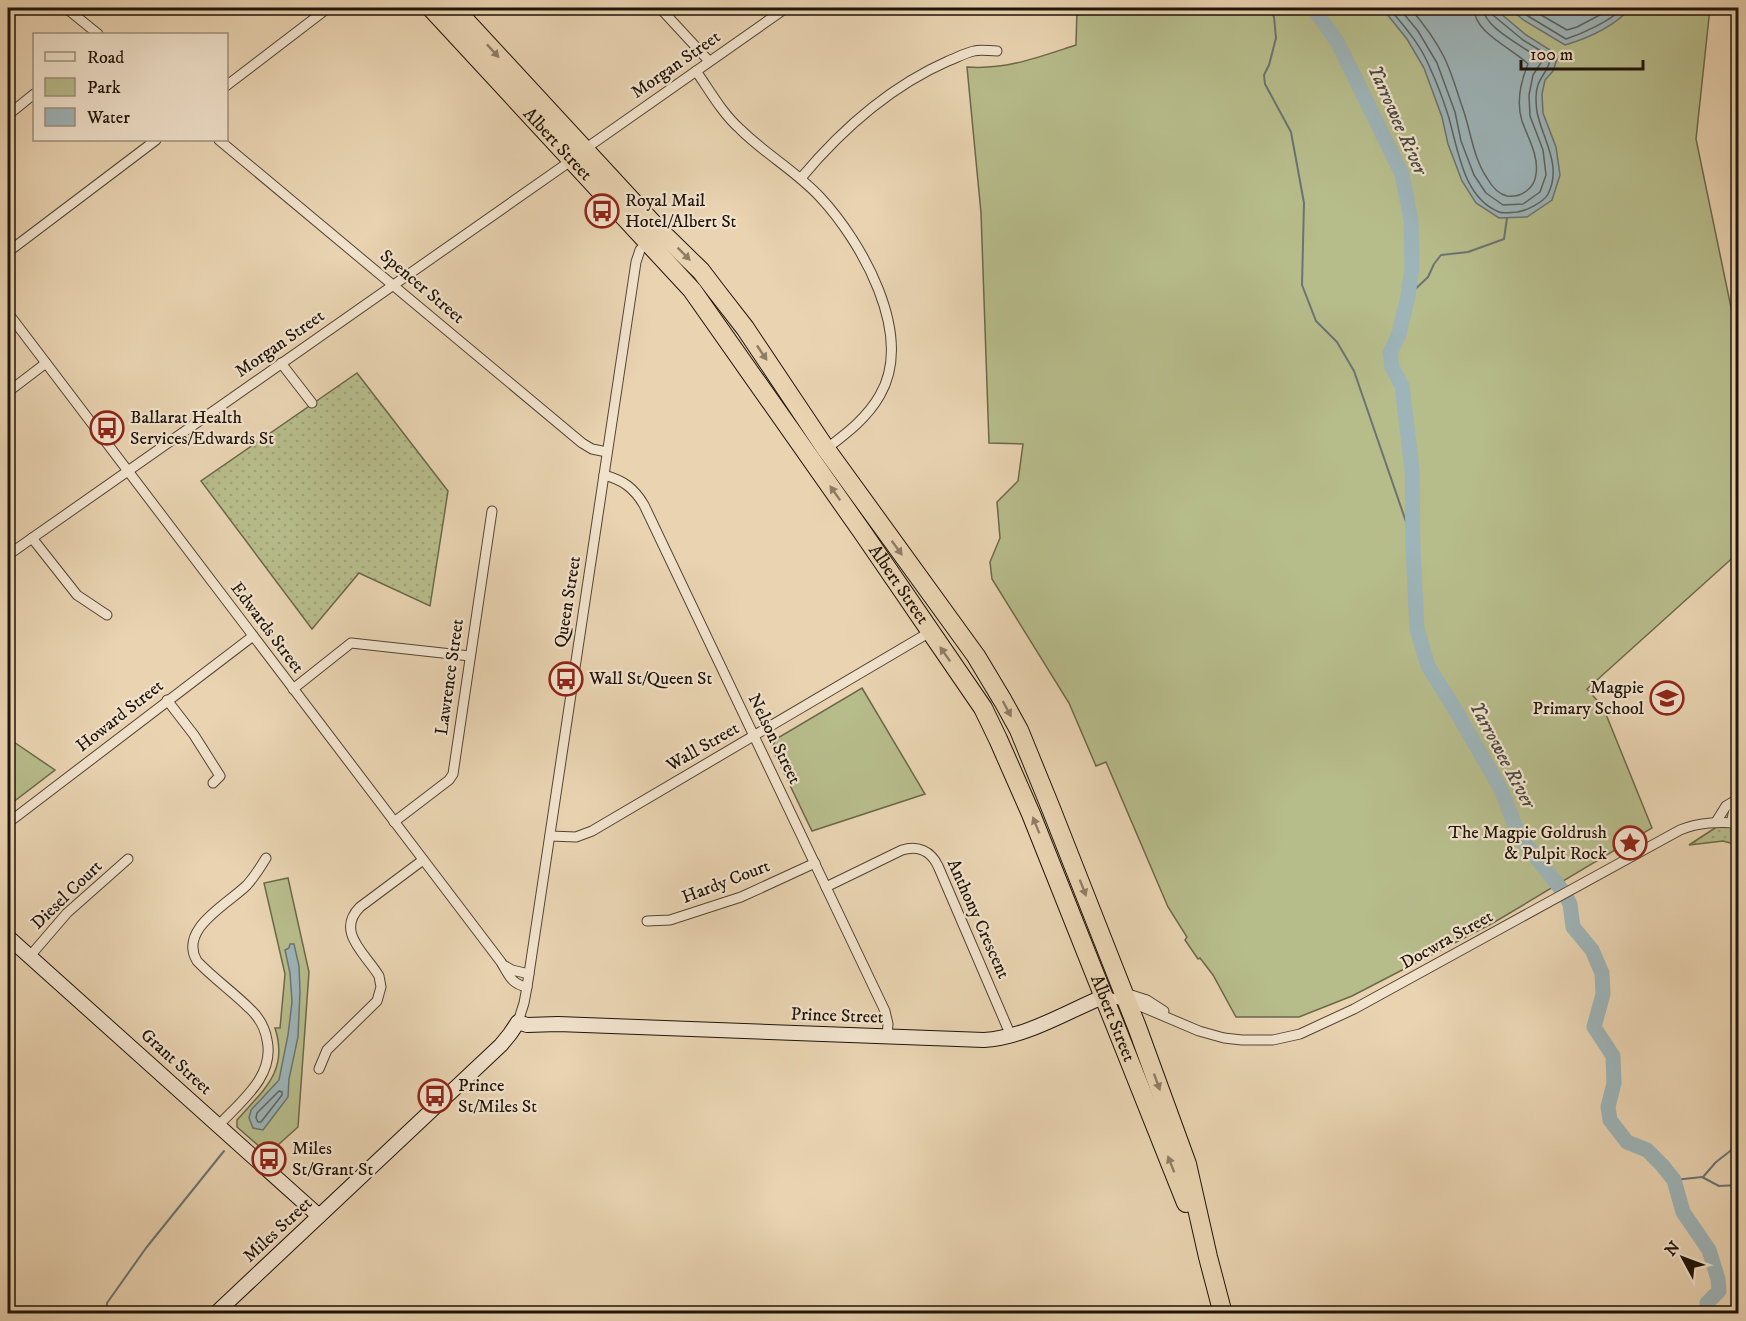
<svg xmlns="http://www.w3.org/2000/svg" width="1746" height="1321" font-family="'IM FELL DW Pica',serif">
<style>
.grass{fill:url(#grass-dots);stroke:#6b684a;stroke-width:1.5}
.park{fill:#b7bc8b;stroke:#6b684a;stroke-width:1.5}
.water{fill:#9db4b8;stroke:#6b7472;stroke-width:1.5}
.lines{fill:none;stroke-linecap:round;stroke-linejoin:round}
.shore{stroke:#5e6460;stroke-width:1.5}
.stream{stroke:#6b7472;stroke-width:2}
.river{stroke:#9db4b8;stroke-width:15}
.street-casing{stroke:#524433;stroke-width:11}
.secondary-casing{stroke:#1f1409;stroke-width:16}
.highway-casing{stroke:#1f1409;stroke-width:20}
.street{stroke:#f1e2cc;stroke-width:9}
.secondary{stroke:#f1e2cc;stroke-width:14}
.highway{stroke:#e9d3b1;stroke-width:18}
.oneway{fill:#8e7d65}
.labels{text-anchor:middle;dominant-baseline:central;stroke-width:4.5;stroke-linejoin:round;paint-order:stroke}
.street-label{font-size:18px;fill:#1f1409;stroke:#f1e2cc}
.poi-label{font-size:18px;fill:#1f1409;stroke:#f1e2cc;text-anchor:start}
.water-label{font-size:20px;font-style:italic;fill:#4b4c46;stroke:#f1e2cc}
</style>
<defs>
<pattern id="grass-dots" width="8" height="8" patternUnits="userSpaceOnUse" patternTransform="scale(1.5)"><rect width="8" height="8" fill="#b7bc8b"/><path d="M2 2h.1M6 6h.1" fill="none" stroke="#9da177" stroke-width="1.8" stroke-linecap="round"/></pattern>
</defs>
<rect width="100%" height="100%" fill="#e9d3b1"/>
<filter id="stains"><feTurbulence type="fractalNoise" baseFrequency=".00333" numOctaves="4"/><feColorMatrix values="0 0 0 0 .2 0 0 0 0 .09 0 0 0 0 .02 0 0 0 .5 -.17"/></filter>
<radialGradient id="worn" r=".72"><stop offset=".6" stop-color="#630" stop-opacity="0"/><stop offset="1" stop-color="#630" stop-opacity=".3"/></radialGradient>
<!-- grass -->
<g class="grass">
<polygon points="357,373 448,491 430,606 359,573 312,629 201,481"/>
<polygon points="1738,813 1738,845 1723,841 1689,845"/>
</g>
<!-- park -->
<g class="park">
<path d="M 1077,8 L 1710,8 L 1696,139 L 1738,341 L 1738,553 L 1587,689 L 1603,707 L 1652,828 L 1493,923 L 1352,996 L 1299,1017 L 1236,1017 L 1213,975 L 1200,958 L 1198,959 L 1185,940 L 1187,937 L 1168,907 L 1106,762 L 1096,766 L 1069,703 L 992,579 L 990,562 L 1000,538 L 997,502 L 1018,481 L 1023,444 L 989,443 L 981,213 L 967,67 C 1006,70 1039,57 1076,45 Z"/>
<polygon points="862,688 925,794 812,831 772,748 776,739"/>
<polygon points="8,738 55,770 8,806"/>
<path d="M 288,878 L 309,972 L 298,1127 L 268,1154 L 237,1127 L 237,1120 C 263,1090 289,1072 275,1028 L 280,1028 L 285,974 L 264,883 Z"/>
</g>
<!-- water -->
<g class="water">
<polygon points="1382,8 1494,8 1526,35 1550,50 1557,59 1553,71 1545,80 1542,94 1543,113 1556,147 1560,175 1552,200 1527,217 1499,218 1476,203 1462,181 1448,144 1442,117 1424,68 1407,39"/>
<path d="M 1508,8 L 1631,8 C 1614,26 1589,38 1565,45 L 1525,21 Z"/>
<polygon points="290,944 294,944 299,966 300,992 298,1037 289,1079 288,1097 263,1130 253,1128 249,1118 251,1110 279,1080 288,1035 292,1002 290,973 285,950 289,948"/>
</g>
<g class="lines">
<!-- shore -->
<g class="shore">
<path d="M 1389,8 C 1404,26 1421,45 1430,68 C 1437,83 1443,99 1448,115 C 1458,147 1462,197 1499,212 C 1504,214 1512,212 1517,212 C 1526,211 1544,202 1548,194 C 1562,167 1544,141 1538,116 C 1536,110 1536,103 1536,97 C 1536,78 1547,75 1550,60 L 1546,54 L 1523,40 L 1494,16 L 1491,12 L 1490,8"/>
<path d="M 1399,8 L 1418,31 L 1437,63 L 1455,112 L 1461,141 L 1474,175 L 1486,193 L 1503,205 L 1523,204 L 1540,192 L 1546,175 L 1543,150 L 1530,116 L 1529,95 L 1533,75 L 1542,61 C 1528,48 1484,29 1483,8"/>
<path d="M 1410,8 C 1423,23 1435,39 1444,57 C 1452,73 1457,92 1463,109 C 1471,132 1473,157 1487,178 C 1491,185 1498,194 1507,196 C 1521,198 1535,188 1536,174 C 1539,156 1528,138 1522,121 C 1516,102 1521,81 1528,64 C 1512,48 1474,33 1474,8"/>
<path d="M 1517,8 L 1528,16 L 1566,39 C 1584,33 1610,21 1623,8"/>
<polyline points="1529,8 1567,30 1577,27 1613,8"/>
<polygon points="279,1091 282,1092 282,1095 261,1122 258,1122 256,1118 257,1113"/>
</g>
<!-- stream -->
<g class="stream">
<polyline points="1270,8 1274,17 1276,38 1269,65 1264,75 1265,84 1291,132 1304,203 1302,285 1316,321 1337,342 1354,371 1413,542"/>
<polyline points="1408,296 1428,277 1434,264 1441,255 1468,252 1504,239 1507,218"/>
<polyline points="1703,1177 1716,1162 1738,1145"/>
<polyline points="1674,1180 1702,1177 1719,1186 1738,1185"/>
<polyline points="106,1314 107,1303 146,1248 224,1151"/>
</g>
<!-- river -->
<polyline class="river" points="1313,8 1338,43 1402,174 1411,220 1412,268 1408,296 1399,334 1390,353 1392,367 1402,386 1412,469 1413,548 1417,629 1428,666 1453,706 1501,789 1519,836 1565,894 1570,904 1573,927 1592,950 1602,973 1603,994 1594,1027 1613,1056 1614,1083 1608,1107 1610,1120 1627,1142 1647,1150 1662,1165 1674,1180 1683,1212 1709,1250 1718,1279 1719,1291 1707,1303 1707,1314"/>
<!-- street casing -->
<g class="street-casing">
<g id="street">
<polyline points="66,8 98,34"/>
<polyline points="660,8 709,61"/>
<path d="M 696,71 C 710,91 722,113 740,129 C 765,154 796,171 820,197 C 861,241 915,334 880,395 C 867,418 847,433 826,449"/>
<polyline points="226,86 328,8"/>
<polyline points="8,115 34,94"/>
<polyline points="219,140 582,443 592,449 607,452"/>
<polyline points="585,149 786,8"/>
<path d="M 801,178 C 842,129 889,87 948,61 C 956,58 965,53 974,51 C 981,49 989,51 997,51"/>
<polyline points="8,252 156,140"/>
<path d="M 8,313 L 501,962 C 509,975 511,984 527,987"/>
<polyline points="281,363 312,403"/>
<polyline points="8,392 46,363"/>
<path d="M 604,475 C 623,480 634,488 644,505 L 885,1011 L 888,1024 L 887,1036"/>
<polyline points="32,538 77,595 107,615"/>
<polyline points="8,555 572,160"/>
<polyline points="293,689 351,643 470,656"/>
<polyline points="167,700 194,735 220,776 213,783"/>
<polyline points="394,822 449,780 453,774 492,511"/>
<polyline points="1716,822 1726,806 1738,799"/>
<polyline points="8,823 253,636"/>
<polyline points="1731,823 1734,810 1738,803"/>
<polyline points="550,836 576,837 592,831 930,632"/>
<path d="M 826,887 L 902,850 C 918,845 931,851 938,866 L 1011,1036"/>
<polyline points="647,921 670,920 741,897 815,863"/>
<polyline points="30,956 67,913 128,859"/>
<polyline points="505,966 512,970 529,974"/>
<polyline points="1125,993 1147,1000 1164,1011"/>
<path d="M 1105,996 L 1140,1006 L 1199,1031 L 1224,1038 L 1242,1040 L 1273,1040 L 1300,1034 L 1354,1009 L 1680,830 C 1699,822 1718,822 1738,823"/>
<polyline points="518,1022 524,1003 527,987 636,262 640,250 649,239"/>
<path d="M 319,1069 L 327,1050 L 377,1001 L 381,987 L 379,976 C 366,954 335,932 360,907 L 423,860"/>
<path d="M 219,1125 C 241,1101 275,1076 267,1040 C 265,1028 258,1016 249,1008 C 233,992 213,978 197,961 C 178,929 228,904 247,885 C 254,877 260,868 266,858"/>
</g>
</g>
<!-- secondary casing -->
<g class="secondary-casing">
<g id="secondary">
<polyline points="8,937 319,1216"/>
<path d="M 215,1314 L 501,1045 L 510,1034 L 518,1022 L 527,1025 L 558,1024 L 984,1040 C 1027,1037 1066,1012 1105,996"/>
</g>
</g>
<!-- highway casing -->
<g class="highway-casing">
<g id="highway">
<path id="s1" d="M 431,8 L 692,290 L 863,533 L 983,708 L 998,739 L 1031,814 L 1186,1203"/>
<polyline points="454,8 659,230 701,271 717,292 745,328 826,449 976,656 1003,701 1019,730 1050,806 1137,1027 1187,1164 1208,1257 1223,1314"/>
</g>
</g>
<!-- street -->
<use href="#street" class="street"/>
<!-- secondary -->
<use href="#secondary" class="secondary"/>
<!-- highway -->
<use href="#highway" class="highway"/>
</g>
<!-- one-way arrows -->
<defs><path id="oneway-solid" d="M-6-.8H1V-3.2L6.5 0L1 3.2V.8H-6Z" transform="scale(1.5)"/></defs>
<g class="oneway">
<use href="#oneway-solid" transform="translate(493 51) rotate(47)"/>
<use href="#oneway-solid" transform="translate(684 254) rotate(45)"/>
<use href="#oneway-solid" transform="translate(762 353) rotate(56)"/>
<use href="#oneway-solid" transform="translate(835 493) rotate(-125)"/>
<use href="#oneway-solid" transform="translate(897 548) rotate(54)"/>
<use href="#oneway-solid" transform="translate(945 654) rotate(-125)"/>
<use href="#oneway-solid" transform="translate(1007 709) rotate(62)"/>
<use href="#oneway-solid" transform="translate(1036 825) rotate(-112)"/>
<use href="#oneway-solid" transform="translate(1083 888) rotate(69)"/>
<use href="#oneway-solid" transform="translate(1157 1082) rotate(70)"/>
<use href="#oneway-solid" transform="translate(1171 1164) rotate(-111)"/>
</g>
<!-- icons -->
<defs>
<g id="bus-ring" transform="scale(1.725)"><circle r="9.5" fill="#f1e2cc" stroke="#8f2418" stroke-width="1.5"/><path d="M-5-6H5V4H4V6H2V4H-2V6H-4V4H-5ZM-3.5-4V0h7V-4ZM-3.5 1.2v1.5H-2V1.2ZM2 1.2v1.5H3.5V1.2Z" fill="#8f2418"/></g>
<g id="school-ring" transform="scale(1.725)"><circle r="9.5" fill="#f1e2cc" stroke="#8f2418" stroke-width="1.5"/><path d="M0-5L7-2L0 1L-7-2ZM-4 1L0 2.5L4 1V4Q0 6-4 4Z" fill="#8f2418"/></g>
<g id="sight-ring" transform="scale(1.725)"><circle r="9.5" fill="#f1e2cc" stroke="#8f2418" stroke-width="1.5"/><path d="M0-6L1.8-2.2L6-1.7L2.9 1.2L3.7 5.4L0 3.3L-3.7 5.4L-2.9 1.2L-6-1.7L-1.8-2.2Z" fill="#8f2418"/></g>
</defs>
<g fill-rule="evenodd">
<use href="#bus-ring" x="602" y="211"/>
<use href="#bus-ring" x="107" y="428"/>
<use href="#bus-ring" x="566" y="679"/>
<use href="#school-ring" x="1667" y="698"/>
<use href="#sight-ring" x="1630" y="843"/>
<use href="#bus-ring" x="435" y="1096"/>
<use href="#bus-ring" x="269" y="1159"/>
</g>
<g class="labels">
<!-- street labels -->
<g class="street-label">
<text transform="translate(676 65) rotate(-35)">Morgan Street</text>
<text stroke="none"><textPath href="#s1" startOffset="186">Albert Street</textPath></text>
<text transform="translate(422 287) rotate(40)">Spencer Street</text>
<text transform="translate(280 344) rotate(-35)">Morgan Street</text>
<text stroke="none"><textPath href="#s1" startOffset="744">Albert Street</textPath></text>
<text transform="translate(568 602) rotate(-81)">Queen Street</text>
<text transform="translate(267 628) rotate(53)">Edwards Street</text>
<text transform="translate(450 677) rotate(-82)">Lawrence Street</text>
<text transform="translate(120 716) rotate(-38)">Howard Street</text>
<text transform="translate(774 739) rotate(64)">Nelson Street</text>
<text transform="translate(703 747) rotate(-30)">Wall Street</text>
<text transform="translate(726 882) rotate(-21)">Hardy Court</text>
<text transform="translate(67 895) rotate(-44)">Diesel Court</text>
<text transform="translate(978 919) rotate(66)">Anthony Crescent</text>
<text transform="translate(1447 940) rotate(-29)">Docwra Street</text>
<text transform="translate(837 1016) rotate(2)">Prince Street</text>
<text stroke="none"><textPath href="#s1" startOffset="1230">Albert Street</textPath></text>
<text transform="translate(176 1062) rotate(42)">Grant Street</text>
<text transform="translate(278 1230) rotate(-43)">Miles Street</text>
</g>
<!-- poi labels -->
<g class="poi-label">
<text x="625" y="201">Royal Mail<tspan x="625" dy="21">Hotel/Albert St</tspan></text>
<text x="130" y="418">Ballarat Health<tspan x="130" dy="21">Services/Edwards St</tspan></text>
<text x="589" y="679">Wall St/Queen St</text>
<text x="1644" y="688" text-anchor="end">Magpie<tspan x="1644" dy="21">Primary School</tspan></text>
<text x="1607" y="833" text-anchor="end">The Magpie Goldrush<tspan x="1607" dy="21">&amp; Pulpit Rock</tspan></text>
<text x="458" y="1086">Prince<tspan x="458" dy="21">St/Miles St</tspan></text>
<text x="292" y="1149">Miles<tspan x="292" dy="21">St/Grant St</tspan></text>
</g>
<!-- water labels -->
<g class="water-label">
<text transform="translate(1397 120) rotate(66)">Yarrowee River</text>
<text transform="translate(1502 755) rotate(62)">Yarrowee River</text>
</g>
</g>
<!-- margin -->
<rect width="1746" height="1321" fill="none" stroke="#e9d3b1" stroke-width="30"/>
<rect x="9" y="9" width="1728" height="1303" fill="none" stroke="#1f1409" stroke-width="3"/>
<rect x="15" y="15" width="1716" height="1291" fill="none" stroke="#1f1409" stroke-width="1.5"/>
<!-- legend -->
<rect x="33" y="33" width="195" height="108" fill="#f1e2cc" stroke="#9d907e" stroke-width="1.5"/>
<rect x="45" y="52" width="30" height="9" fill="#f1e2cc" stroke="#9d907e" stroke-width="1.5"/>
<text x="87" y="63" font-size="18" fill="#1f1409">Road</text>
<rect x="45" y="78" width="30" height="18" fill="#b7bc8b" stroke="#9d907e" stroke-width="1.5"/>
<text x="87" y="93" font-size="18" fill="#1f1409">Park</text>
<rect x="45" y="108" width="30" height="18" fill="#9db4b8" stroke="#9d907e" stroke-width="1.5"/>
<text x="87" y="123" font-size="18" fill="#1f1409">Water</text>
<!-- north arrow -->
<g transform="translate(1683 1258) rotate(311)" stroke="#f1e2cc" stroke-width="4.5" paint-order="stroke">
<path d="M0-4.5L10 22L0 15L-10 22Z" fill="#1f1409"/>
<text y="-9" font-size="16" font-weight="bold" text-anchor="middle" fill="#1f1409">N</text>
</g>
<!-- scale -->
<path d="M1521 60v9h122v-9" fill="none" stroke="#1f1409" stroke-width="3"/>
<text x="1530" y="60" font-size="18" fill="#1f1409" stroke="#f1e2cc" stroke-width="4.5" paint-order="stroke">100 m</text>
<rect width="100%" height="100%" filter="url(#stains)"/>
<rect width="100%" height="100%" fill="url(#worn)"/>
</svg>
